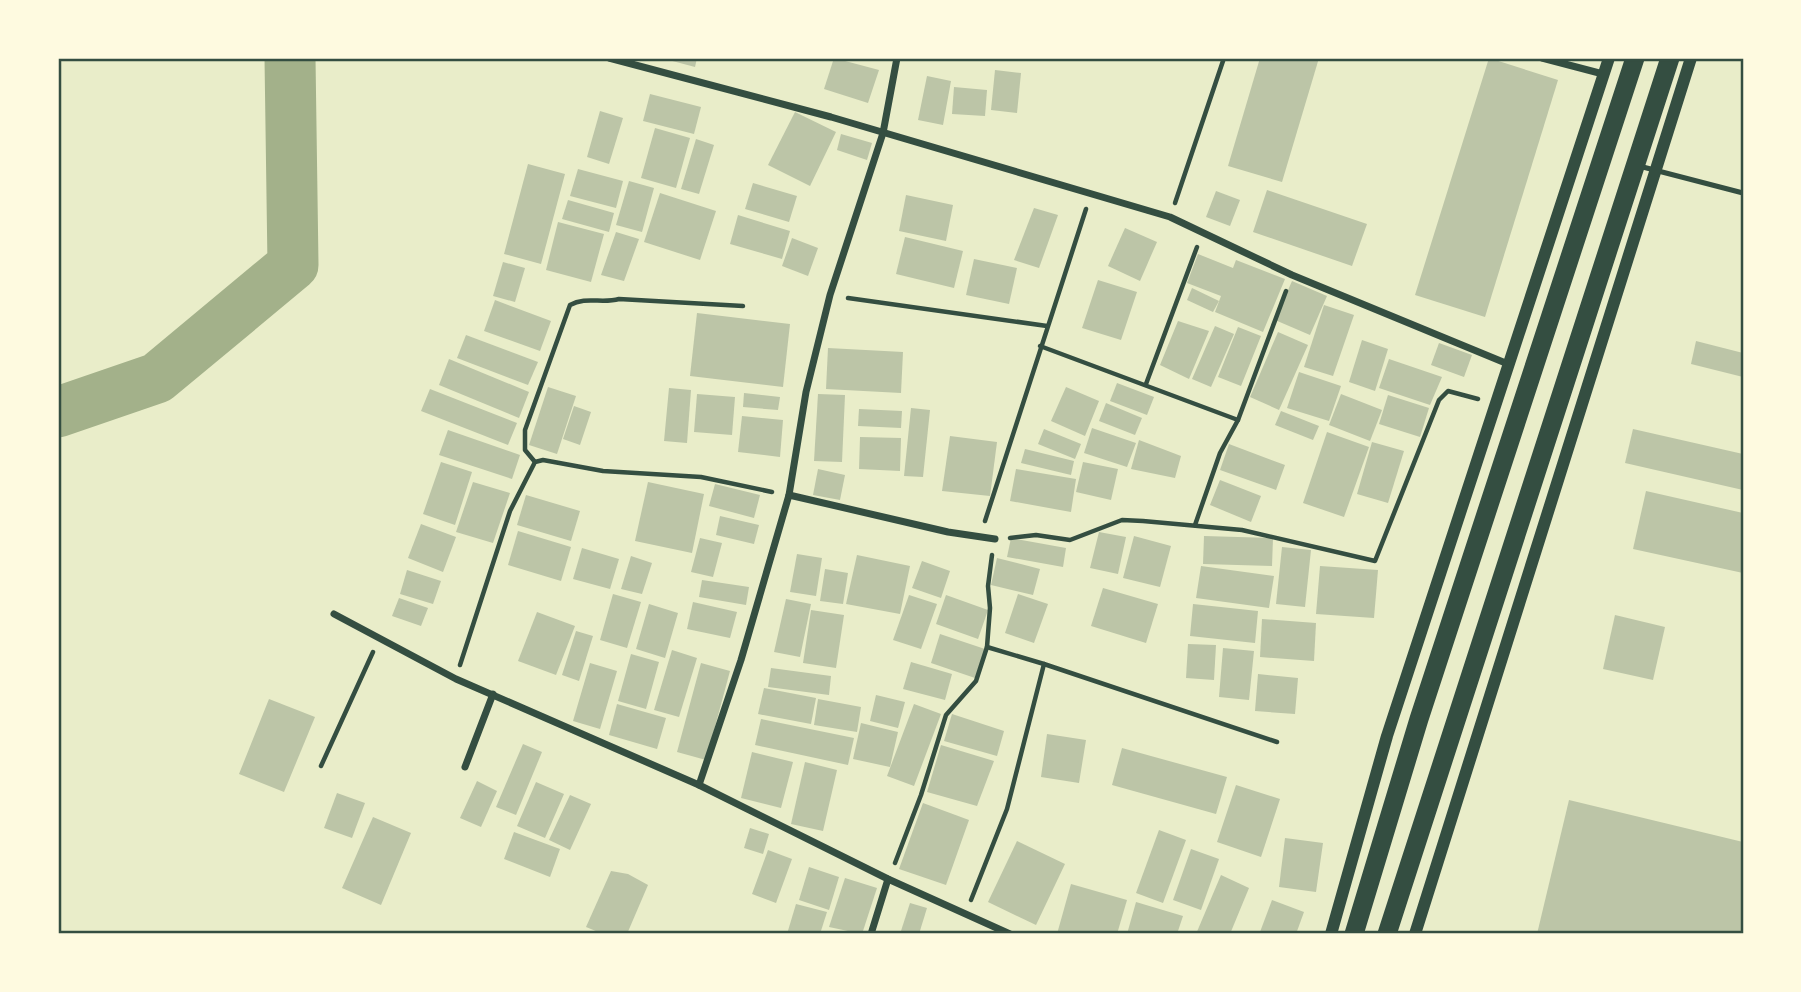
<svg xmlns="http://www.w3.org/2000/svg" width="1801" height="992" font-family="'Fira Sans Condensed',sans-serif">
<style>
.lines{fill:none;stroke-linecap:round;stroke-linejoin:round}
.river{stroke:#a3b18a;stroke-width:51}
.building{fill:#bcc5a7}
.path{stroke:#344e41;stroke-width:4.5}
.service{stroke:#344e41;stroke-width:5}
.minor{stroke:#344e41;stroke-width:7}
.tertiary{stroke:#344e41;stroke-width:12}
.trunk{stroke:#344e41;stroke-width:19}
.neatline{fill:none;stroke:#344e41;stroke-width:2.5}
</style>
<rect width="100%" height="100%" fill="#e9edc9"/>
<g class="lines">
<!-- river -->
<polyline class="river" points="58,412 157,378 293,265 290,58"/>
</g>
<!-- building -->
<g class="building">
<polygon points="661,58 697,58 695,67"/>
<polygon points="834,58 879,70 868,103 824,89"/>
<polygon points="1260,58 1319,58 1282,182 1228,166"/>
<polygon points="1489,58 1558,80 1485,317 1415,295"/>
<polygon points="995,70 1021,73 1017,113 991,110"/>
<polygon points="927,76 951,81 943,125 918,120"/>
<polygon points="954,87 987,90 985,116 952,114"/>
<polygon points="650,94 701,107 694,134 643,121"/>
<polygon points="600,111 623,118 609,164 587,157"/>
<polygon points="795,112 836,132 810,186 768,165"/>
<polygon points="655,128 690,138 676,188 641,178"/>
<polygon points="841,134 872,143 867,160 837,150"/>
<polygon points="696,139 714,145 699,194 681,189"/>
<polygon points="528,164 565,174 541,264 504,254"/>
<polygon points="578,169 623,181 616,208 570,196"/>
<polygon points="629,181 654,188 642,232 616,225"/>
<polygon points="753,183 797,196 789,222 745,209"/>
<polygon points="1267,190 1367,224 1352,266 1253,232"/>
<polygon points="1216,191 1240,200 1230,226 1206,217"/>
<polygon points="660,193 716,211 700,260 644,242"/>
<polygon points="906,195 953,205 946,241 899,231"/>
<polygon points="568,200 614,213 609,232 562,219"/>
<polygon points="1034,208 1058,215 1039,268 1014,260"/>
<polygon points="738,215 790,231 782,259 730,244"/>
<polygon points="558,222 604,234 591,282 546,270"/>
<polygon points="1125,228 1157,242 1140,281 1108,266"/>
<polygon points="616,232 639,239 624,281 601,275"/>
<polygon points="905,237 963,251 954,288 896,274"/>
<polygon points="792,238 818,248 808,276 782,266"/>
<polygon points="1198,254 1233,268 1236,260 1285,279 1263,332 1215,312 1221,296 1187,283"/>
<polygon points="974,259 1017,268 1009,304 966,295"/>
<polygon points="503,262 525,268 515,302 493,296"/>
<polygon points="1098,280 1137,292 1121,340 1082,328"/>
<polygon points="1292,281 1327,296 1310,335 1275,320"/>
<polygon points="1192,288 1219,301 1213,312 1187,300"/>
<polygon points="495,300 551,321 540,351 484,331"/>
<polygon points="1324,305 1354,315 1333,376 1304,367"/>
<polygon points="697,313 790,324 783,387 690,376"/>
<polygon points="1178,321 1209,331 1189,379 1160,365"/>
<polygon points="1215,326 1234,334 1211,387 1192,379"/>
<polygon points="1238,327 1261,336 1241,386 1218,377"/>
<polygon points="1278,332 1308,345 1279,410 1250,397"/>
<polygon points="466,335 538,362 528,385 457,358"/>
<polygon points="1362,340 1388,349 1375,391 1349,382"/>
<polygon points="1696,341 1743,353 1743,377 1691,364"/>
<polygon points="1439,343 1472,355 1464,377 1431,365"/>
<polygon points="828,348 903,352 901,393 826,389"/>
<polygon points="449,359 529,392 519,418 439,385"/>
<polygon points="1389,359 1442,377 1430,405 1379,388"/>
<polygon points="1299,372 1341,386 1329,421 1287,408"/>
<polygon points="1117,383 1154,397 1147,415 1110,401"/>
<polygon points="548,387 576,396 557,454 529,445"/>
<polygon points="1066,387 1099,401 1085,436 1051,421"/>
<polygon points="669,388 691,390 687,443 664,441"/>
<polygon points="430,389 517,423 508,445 421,411"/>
<polygon points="744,393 780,397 778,410 743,407"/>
<polygon points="697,394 735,397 732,435 694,432"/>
<polygon points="818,394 845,395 842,462 814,461"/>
<polygon points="1341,394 1382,410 1370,441 1329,425"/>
<polygon points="1388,395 1429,408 1420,437 1379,424"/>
<polygon points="1106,403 1142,418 1135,435 1099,421"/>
<polygon points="574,406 591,412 580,445 563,439"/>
<polygon points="911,408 930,410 923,477 904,476"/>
<polygon points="859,409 902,411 901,428 858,426"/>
<polygon points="1281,411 1319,426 1313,440 1275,425"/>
<polygon points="742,416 783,420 780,457 738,452"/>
<polygon points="1092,428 1136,443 1127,467 1084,453"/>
<polygon points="1044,429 1081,444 1075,459 1038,444"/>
<polygon points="1633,429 1743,454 1743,490 1625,463"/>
<polygon points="448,430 520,455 512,479 439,455"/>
<polygon points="1327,432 1369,447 1344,517 1303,503"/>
<polygon points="950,436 997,442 990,496 942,491"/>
<polygon points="860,437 901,438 900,471 859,469"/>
<polygon points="1139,440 1181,456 1175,478 1131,469"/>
<polygon points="1372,442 1404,451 1388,503 1357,494"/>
<polygon points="1229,444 1285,465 1276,490 1220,470"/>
<polygon points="1025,449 1074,461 1071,475 1021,463"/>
<polygon points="441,462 472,472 455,525 423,514"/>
<polygon points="1083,462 1118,469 1111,500 1076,492"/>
<polygon points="818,469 845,475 840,500 813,495"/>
<polygon points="1016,469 1076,479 1071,512 1010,501"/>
<polygon points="1220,480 1261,496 1251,522 1210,505"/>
<polygon points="473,482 510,493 493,543 456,532"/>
<polygon points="648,482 704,494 692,553 635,541"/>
<polygon points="715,484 760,495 754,518 709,506"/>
<polygon points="1646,491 1743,513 1743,573 1633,549"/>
<polygon points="526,495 580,511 571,541 517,525"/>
<polygon points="720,516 759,525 754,544 716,535"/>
<polygon points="421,524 456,537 443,572 408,558"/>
<polygon points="518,531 571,547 561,581 508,565"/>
<polygon points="1099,532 1126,537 1118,574 1090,568"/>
<polygon points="1134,536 1171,546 1160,587 1123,578"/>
<polygon points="1204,536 1273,538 1272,566 1203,564"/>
<polygon points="700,538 722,543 713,577 691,572"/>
<polygon points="1011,538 1066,548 1063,567 1007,557"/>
<polygon points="1282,547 1311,550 1305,607 1276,604"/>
<polygon points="582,548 619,559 610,589 573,579"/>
<polygon points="797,554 822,558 816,596 790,592"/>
<polygon points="857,555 910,566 900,614 846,604"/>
<polygon points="631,556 652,563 642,594 621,589"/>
<polygon points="997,558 1040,569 1033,595 991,585"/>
<polygon points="922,561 950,571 941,598 912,588"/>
<polygon points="1201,566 1274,576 1269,608 1196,598"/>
<polygon points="1320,566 1378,570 1374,618 1316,614"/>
<polygon points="825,569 848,573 843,604 820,601"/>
<polygon points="407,570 441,581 433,604 400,594"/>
<polygon points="702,580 749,587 746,605 699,597"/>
<polygon points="1103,588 1158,604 1146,643 1091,626"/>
<polygon points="613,594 641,602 627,648 600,640"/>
<polygon points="1018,594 1048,604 1034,643 1005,633"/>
<polygon points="909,595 937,604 921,649 893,640"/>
<polygon points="946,595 988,610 978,639 936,624"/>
<polygon points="399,598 428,608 421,626 392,616"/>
<polygon points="786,599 811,604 800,657 774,652"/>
<polygon points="693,602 737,612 730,638 687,629"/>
<polygon points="649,604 678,613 665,658 636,649"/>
<polygon points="1193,604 1258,611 1255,643 1190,636"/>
<polygon points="811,610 844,615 836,668 803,663"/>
<polygon points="537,612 575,626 556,675 518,661"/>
<polygon points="1615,615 1665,627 1653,680 1603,669"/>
<polygon points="1262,619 1316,623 1314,661 1260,657"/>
<polygon points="576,631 593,636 579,681 562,675"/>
<polygon points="940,634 985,649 975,678 931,663"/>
<polygon points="1188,644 1216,645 1214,680 1186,678"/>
<polygon points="1223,648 1254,651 1249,700 1219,697"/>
<polygon points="672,650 697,658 679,717 654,710"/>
<polygon points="631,654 659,662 646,709 618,701"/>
<polygon points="911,662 952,674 945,700 903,689"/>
<polygon points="590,663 617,671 600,729 573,721"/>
<polygon points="701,663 730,671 706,760 677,752"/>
<polygon points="771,668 831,676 829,695 768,687"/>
<polygon points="1258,674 1298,678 1295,714 1255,711"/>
<polygon points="764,688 816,698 811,724 758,714"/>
<polygon points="876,695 905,702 898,728 870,721"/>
<polygon points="269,699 315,717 284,792 239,774"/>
<polygon points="818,699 861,707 857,732 814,725"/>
<polygon points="617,704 666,718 657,749 609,735"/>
<polygon points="914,704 941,714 914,786 887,776"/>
<polygon points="952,714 1004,731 997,756 944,741"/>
<polygon points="761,719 854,738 848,765 755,745"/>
<polygon points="861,723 898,732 890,767 853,759"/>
<polygon points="1047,734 1086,740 1079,783 1041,777"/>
<polygon points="523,744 542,752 516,815 496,807"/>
<polygon points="941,745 994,761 977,806 927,792"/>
<polygon points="1122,748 1227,777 1216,814 1112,785"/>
<polygon points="752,752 793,762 781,808 741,798"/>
<polygon points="805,762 837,770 823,831 791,824"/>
<polygon points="477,781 497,791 481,827 460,818"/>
<polygon points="536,782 564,794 545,838 517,826"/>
<polygon points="1236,785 1280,799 1261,857 1217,842"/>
<polygon points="337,793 365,803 352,838 324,828"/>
<polygon points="570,795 591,804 570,850 549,840"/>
<polygon points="1569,800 1743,842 1743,934 1537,934"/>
<polygon points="923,803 969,820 946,885 899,869"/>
<polygon points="373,817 411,833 381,905 342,888"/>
<polygon points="750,828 769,834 763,854 744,848"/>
<polygon points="1159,830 1186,840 1163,903 1136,893"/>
<polygon points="514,832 560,849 550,877 504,859"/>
<polygon points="1285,838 1323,843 1316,892 1279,887"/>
<polygon points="1017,841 1065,864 1036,925 988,902"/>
<polygon points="1191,849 1219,859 1201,910 1173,900"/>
<polygon points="768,850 792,859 776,903 752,894"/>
<polygon points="809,867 839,877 829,910 799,900"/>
<polygon points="611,871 628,874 648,885 627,934 603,934 586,927"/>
<polygon points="1221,875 1249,888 1230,934 1196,934"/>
<polygon points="845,878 877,888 862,934 829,927"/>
<polygon points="1071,884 1127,900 1117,934 1057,934"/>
<polygon points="1272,900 1304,912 1296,934 1260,932"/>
<polygon points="1136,902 1183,916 1177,934 1127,934"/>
<polygon points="910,903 927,908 919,934 900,934"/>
<polygon points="796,904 827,912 820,934 787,934"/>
</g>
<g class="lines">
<!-- path -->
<g class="path">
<polyline points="1175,203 1224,58"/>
<polyline points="848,298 1047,326"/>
<polyline points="1040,346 1238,420"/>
<polyline points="1146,384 1197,247"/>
<path d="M 535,462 L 525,450 L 525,430 L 570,305 C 586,296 602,304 619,299 L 743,306"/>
<polyline points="985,521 1086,209"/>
<polyline points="1195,525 1220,453 1238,420 1286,291"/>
<polyline points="1010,538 1036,535 1070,540 1122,520 1143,521 1242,530 1375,561 1439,400 1448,391 1478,399"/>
<polyline points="1044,664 1277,742"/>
<polyline points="460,665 510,511 535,462 543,460 603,471 701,477 772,492"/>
<polyline points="321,766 373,652"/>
<polyline points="895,863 921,795 946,715 976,681 987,647 990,608 988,586 992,555"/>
<polyline points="971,900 1007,809 1044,664 987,647"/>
</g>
<!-- service -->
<polyline class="service" points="1639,166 1743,193"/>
<!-- minor -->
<g class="minor">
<polyline points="609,58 831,117 1170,217 1292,275 1508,364"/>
<polyline points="897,58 883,133 830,295 806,392 789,495 741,660 699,785 888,879 1010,934"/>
<polyline points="1542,58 1603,74"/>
<polyline points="789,495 948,532 995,539"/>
<polyline points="334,614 456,679 699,785"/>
<polyline points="465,767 493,694"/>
<polyline points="871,934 888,879"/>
</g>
<!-- tertiary -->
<g class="tertiary">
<polyline points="1331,934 1387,736 1609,58"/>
<polyline points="1415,934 1691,58"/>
</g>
<!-- trunk -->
<g class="trunk">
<polyline points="1354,934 1419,719 1635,58"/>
<polyline points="1387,934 1670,58"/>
</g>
</g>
<!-- border -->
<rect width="1801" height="992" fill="none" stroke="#fefae0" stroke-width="119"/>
<rect x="60" y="60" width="1682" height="872" class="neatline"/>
</svg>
